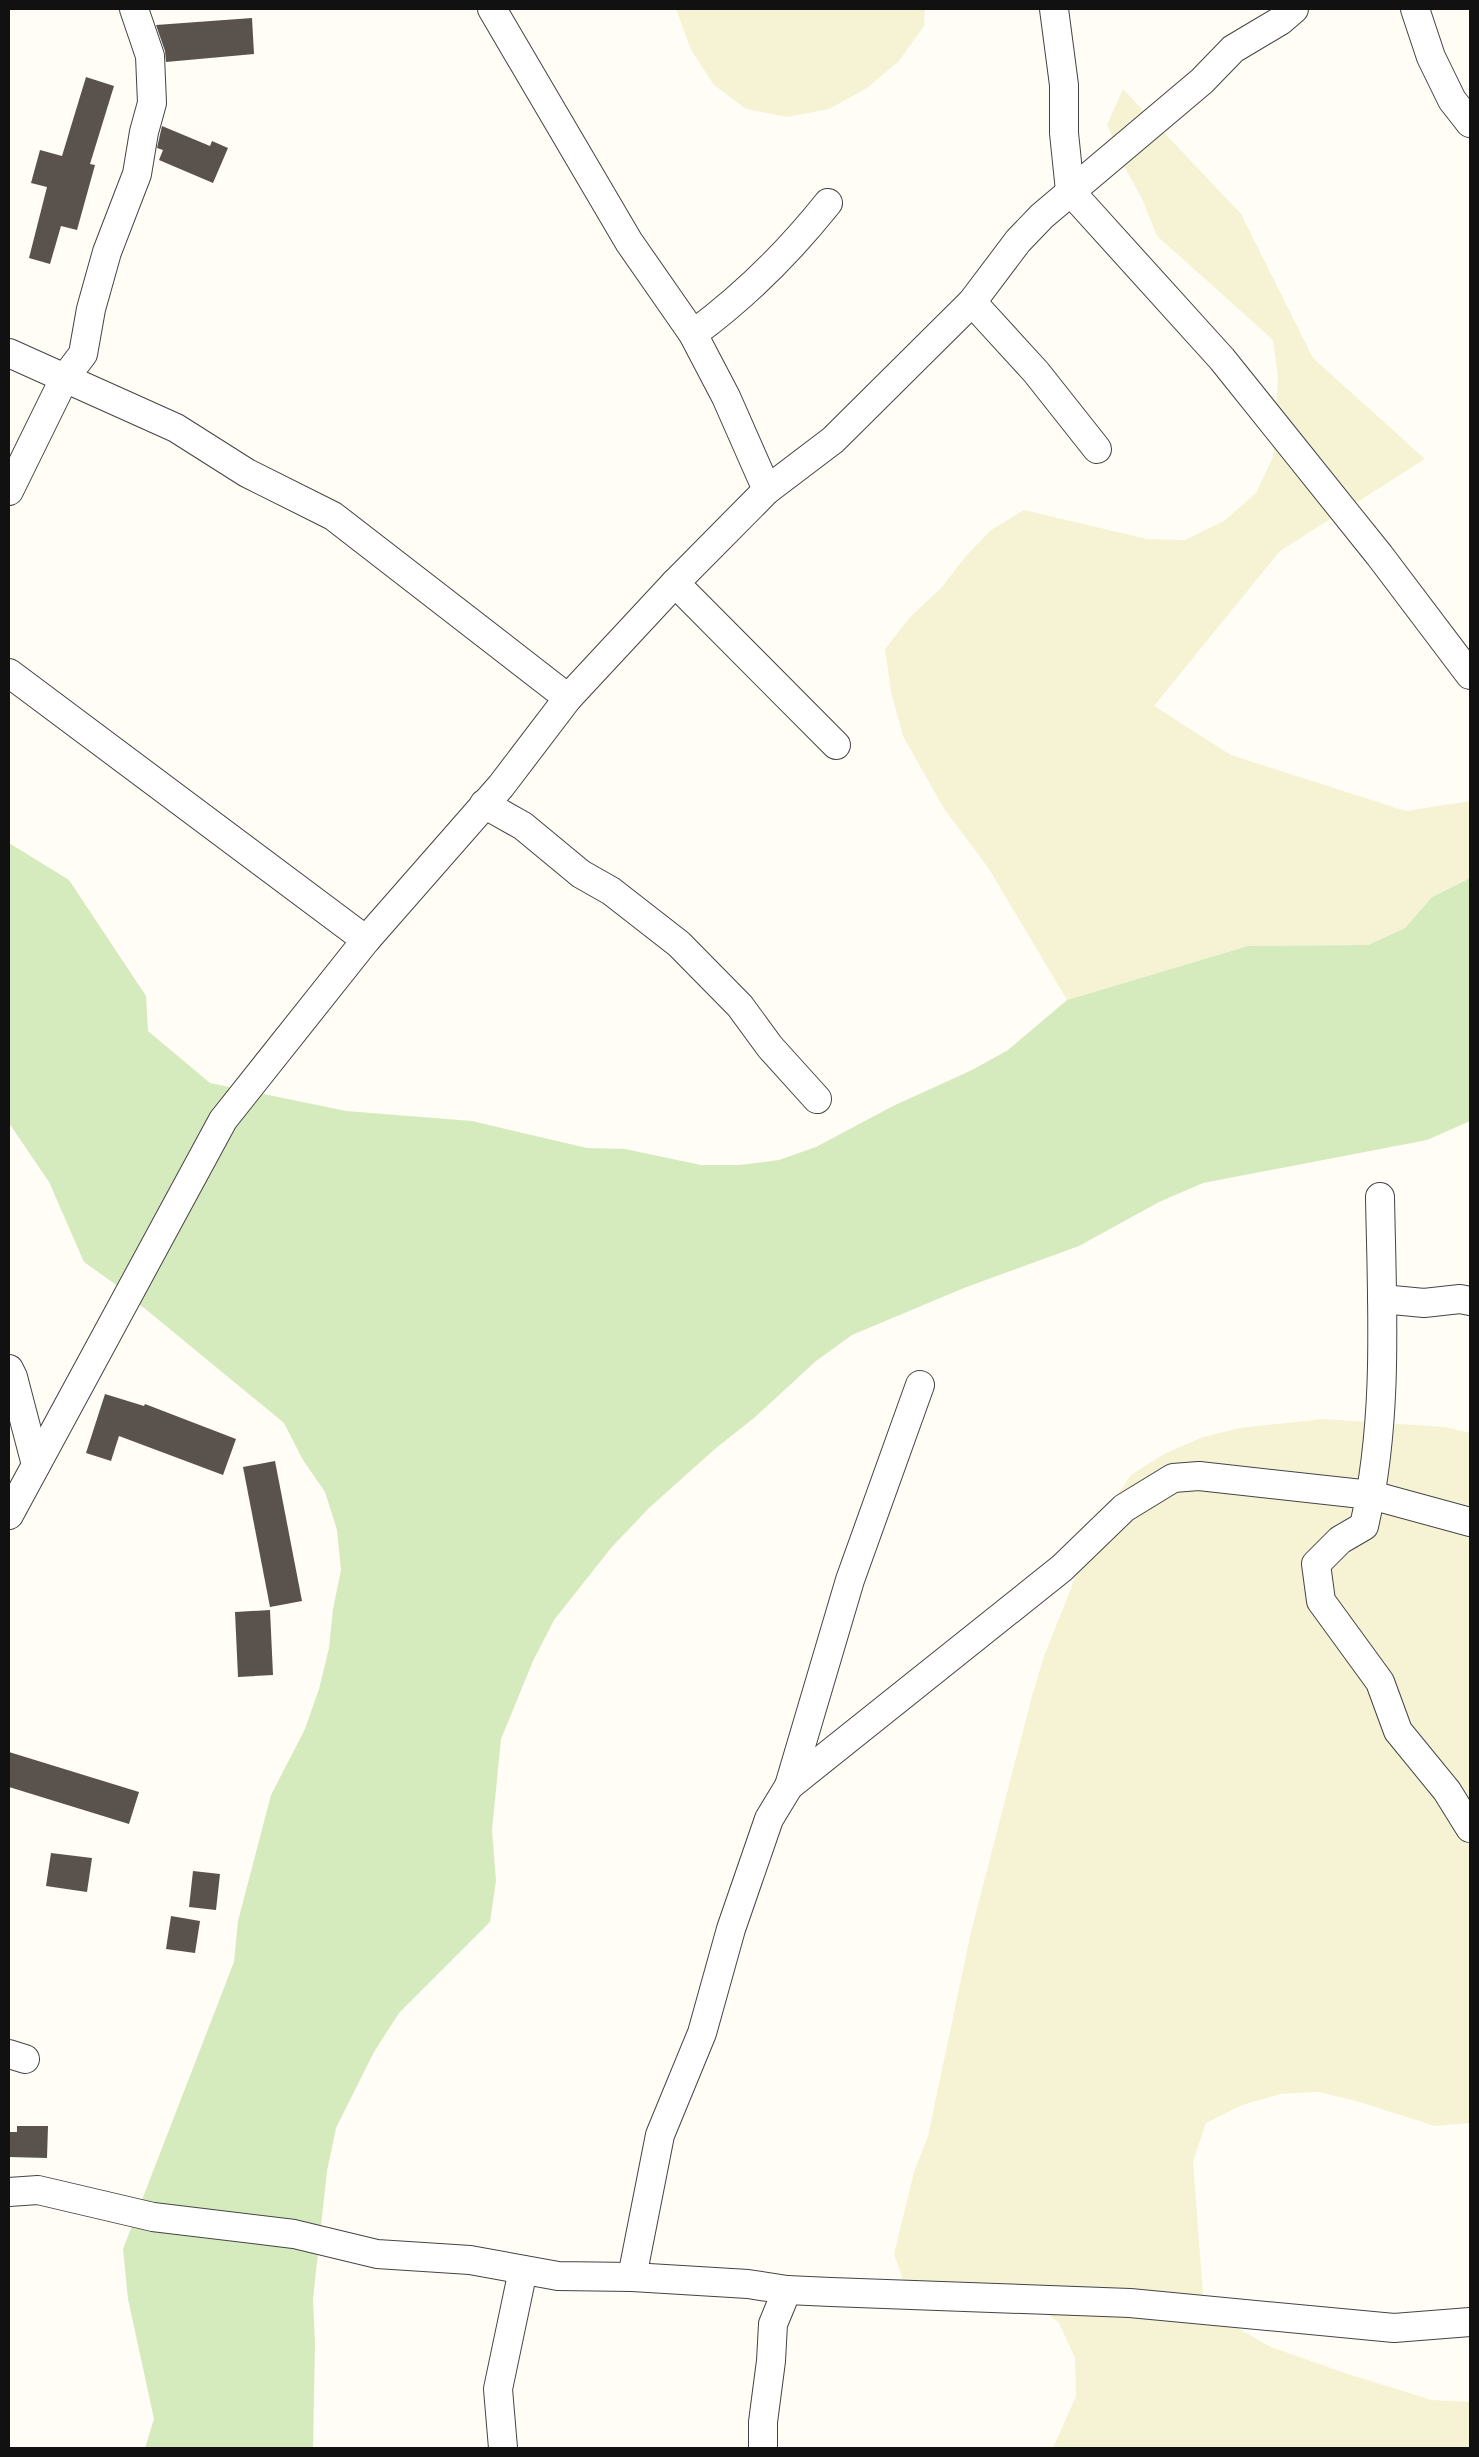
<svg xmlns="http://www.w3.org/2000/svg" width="1479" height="2457" font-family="'Times New Roman',serif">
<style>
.farmland{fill:#f6f3d4}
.green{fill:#d5ebbd}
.building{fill:#5a524d}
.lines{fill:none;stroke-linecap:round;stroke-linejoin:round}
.minor-casing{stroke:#444;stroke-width:30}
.minor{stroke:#fff;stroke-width:28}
</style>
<rect width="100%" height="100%" fill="#fffdf5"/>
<!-- farmland -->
<g class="farmland">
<polygon points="676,9 925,9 924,26 899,61 867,88 829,109 787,117 746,109 714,85 691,50"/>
<polygon points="1123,89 1241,214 1313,358 1425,459 1280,551 1154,706 1231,755 1406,811 1470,801 1470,878 1432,897 1405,928 1368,945 1248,946 1067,1000 989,869 943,807 903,736 891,692 885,649 911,616 941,588 965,557 991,530 1024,510 1147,539 1185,540 1224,521 1256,493 1273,457 1278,378 1273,340 1157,236 1142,199 1122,162 1107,125"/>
<polygon points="1323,1419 1446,1427 1470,1433 1470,2123 1435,2126 1356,2101 1319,2092 1281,2094 1242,2105 1206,2123 1193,2161 1203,2295 1232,2325 1271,2347 1348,2374 1432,2400 1470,2402 1470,2448 1053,2448 1076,2396 1075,2358 1059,2323 1028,2299 907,2292 894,2254 914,2172 928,2136 971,1932 1032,1696 1044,1656 1074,1581 1108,1508 1131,1475 1164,1454 1203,1437 1240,1428"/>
</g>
<!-- green -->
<polygon class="green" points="9,843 69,880 146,996 148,1031 210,1083 346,1111 472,1121 587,1148 625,1149 701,1165 739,1165 779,1160 816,1147 893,1106 972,1070 1008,1050 1067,1000 1248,946 1368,945 1405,928 1432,897 1470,878 1470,1121 1427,1140 1203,1183 1159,1202 1079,1246 964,1288 852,1335 816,1361 754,1418 716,1448 649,1508 611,1548 554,1620 533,1661 501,1739 492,1830 496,1881 490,1922 399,2013 374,2052 336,2128 327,2171 313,2299 315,2343 313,2448 145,2448 154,2419 128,2299 123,2249 234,1962 238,1921 271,1795 305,1729 319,1689 329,1648 333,1609 341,1570 337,1530 325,1492 303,1460 284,1423 115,1284 84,1262 49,1182 9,1123"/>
<!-- building -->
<g class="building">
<polygon points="252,18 254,54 166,62 165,51 156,25"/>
<polygon points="86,77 114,86 90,164 95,165 77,230 61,226 50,264 29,258 47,187 31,183 40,150 62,156"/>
<polygon points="162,126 210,146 212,141 228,148 213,183 159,160 163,150 157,148"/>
<polygon points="105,1394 144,1406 145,1404 236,1439 223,1475 119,1436 111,1461 86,1453"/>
<polygon points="275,1461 302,1601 270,1607 243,1467"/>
<polygon points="270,1610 273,1675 238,1677 235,1612"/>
<polygon points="9,1752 139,1792 129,1824 9,1787"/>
<polygon points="51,1853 92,1858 87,1892 46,1886"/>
<polygon points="193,1871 220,1874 216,1910 189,1907"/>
<polygon points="171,1916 200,1921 195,1953 166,1949"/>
<polygon points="17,2126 48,2126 47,2158 9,2157 9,2132 17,2132"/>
</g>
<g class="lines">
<!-- minor casing -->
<g class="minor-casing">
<g id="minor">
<polyline points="492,9 629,242 693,334 726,397 767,490"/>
<polyline points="1054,9 1064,85 1064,133 1070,191 1222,359 1380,556 1470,675"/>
<polyline points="1415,9 1431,57 1452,100 1470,123"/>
<polyline points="972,302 1036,372 1097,449"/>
<path d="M 693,334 C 745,296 788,253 828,203"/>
<polyline points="9,353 176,428 247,473 333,516 568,698"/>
<polyline points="9,491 64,379 83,354 91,309 107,252 137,174 144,132 152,103 150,56 134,9"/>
<polyline points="675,583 836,745"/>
<polyline points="9,673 366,940"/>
<polyline points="484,804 523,826 581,874 611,891 679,944 740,1006 770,1047 817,1099"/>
<path d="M 1380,1197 C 1382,1306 1389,1419 1364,1526 L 1340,1540 L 1316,1564 L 1321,1601 L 1380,1682 L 1398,1731 L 1447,1791 L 1470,1828"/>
<polyline points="1382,1299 1424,1303 1460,1299 1470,1301"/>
<polyline points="9,1369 13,1377 36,1465"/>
<polyline points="9,1515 223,1120 366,940 501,786 568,698 675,583 767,490 833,440 972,302 1018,241 1042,216 1202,81 1233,49 1280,21 1294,9"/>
<polyline points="789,1786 1062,1568 1124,1508 1173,1478 1199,1476 1371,1495 1470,1522"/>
<polyline points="9,2054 25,2059"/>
<polyline points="9,2192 38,2190 153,2217 294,2234 377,2254 470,2260 558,2276 632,2277 748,2284 787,2290 831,2292 1130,2303 1394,2328 1470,2322"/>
<polyline points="632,2277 660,2135 702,2033 731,1929 769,1819 789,1786 850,1580 920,1385"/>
<polyline points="503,2448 498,2389 523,2270"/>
<polyline points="763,2448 763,2422 771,2361 773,2324 787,2290"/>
</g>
</g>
<!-- minor -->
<use href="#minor" class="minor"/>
</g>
<!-- border -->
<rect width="1479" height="2457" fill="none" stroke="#111111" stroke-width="20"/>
</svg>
